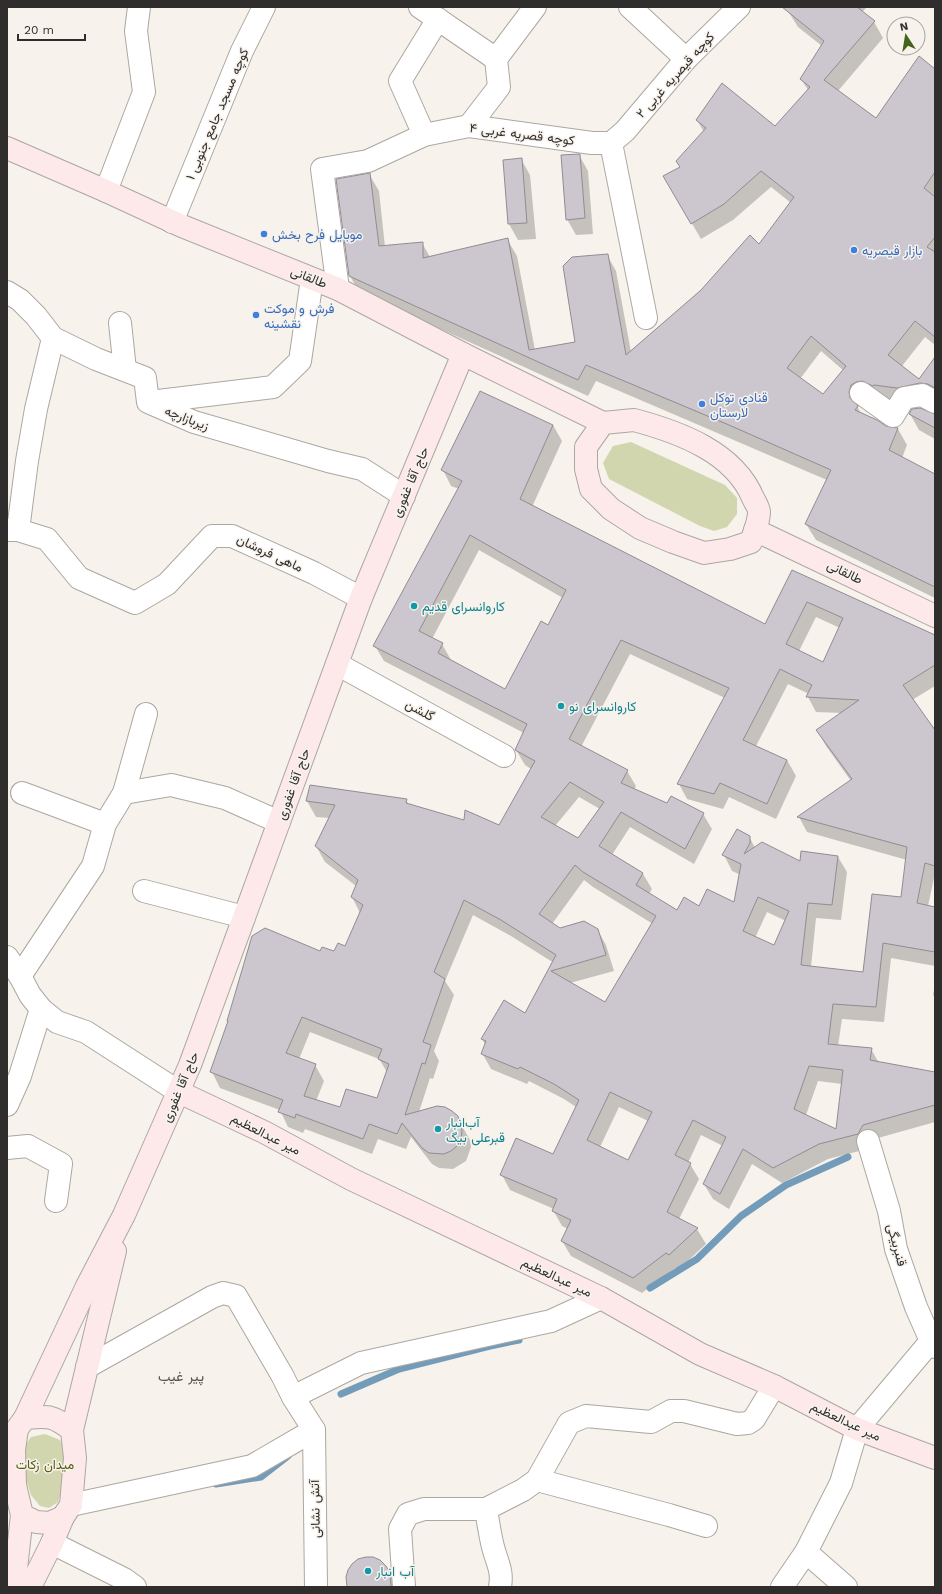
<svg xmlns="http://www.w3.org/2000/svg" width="942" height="1594" font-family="'Work Sans',Vazirmatn,sans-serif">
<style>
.green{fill:#d2d6af}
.shadow{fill:#0003;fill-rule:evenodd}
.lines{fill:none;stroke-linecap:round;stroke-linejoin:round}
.stream{stroke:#739cba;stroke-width:7}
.building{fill:#ccc7cf;stroke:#908c93;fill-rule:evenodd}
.minor-casing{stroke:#aca7a0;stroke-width:24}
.tertiary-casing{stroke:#aca7a0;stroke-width:24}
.secondary-casing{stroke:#aca7a0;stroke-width:24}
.minor{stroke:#fff;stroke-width:22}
.tertiary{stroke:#fff;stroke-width:22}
.secondary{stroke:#fde9ea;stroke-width:22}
.shop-dot{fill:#3f7fe0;stroke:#f7f2eb;stroke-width:1.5}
.culture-dot{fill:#0f9aa8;stroke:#f7f2eb;stroke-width:1.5}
.labels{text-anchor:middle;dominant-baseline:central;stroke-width:3;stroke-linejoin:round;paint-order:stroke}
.street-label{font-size:13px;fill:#302e2c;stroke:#f7f2eb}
.shop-label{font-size:13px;fill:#366cbe;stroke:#f7f2eb;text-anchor:start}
.culture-label{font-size:13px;fill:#0d838f;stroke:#f7f2eb;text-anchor:start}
.park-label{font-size:13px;fill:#565a10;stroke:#f7f2eb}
.neighbourhood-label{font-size:14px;fill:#55514b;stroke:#f7f2eb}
</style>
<rect width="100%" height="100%" fill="#f7f2eb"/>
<!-- green -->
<g class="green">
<polygon points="631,442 725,485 737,498 737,514 727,527 714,531 700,526 609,479 603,463 613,446"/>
<polygon points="45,1434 60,1440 67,1456 67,1475 58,1502 49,1508 40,1506 31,1495 24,1473 22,1450 31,1437"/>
</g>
<!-- shadow -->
<g class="shadow">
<path d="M 791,7 L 867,7 L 862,12 L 874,22 L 883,38 L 838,91 L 877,120 L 935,70 L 935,345 L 925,337 L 902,366 L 920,380 L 935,358 L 935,400 L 860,402 L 858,408 L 861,414 L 886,427 L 898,429 L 907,445 L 902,458 L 935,475 L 935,598 L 816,540 L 806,524 L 827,480 L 596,381 L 588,396 L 359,292 L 350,276 L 369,174 L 379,191 L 385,247 L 422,243 L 430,257 L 507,239 L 517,256 L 535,350 L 576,343 L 607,255 L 616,271 L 631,352 L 760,246 L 791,203 L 771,187 L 733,220 L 701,239 L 665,177 L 681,167 L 704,132 L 697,120 L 775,128 L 808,90 L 801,79 L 822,46 L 798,27 L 788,11 ZM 821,351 L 844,371 L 824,395 L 800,379 Z"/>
<polygon points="579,155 588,171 593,234 576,235 567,219"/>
<polygon points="521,159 530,175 536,239 518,240 509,224"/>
<polygon points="910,414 935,415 935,439 919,430"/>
<path d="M 553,425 L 562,441 L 532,507 L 766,626 L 793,572 L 935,635 L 935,686 L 912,700 L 935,732 L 935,878 L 934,878 L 928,906 L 935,908 L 935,966 L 891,958 L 884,1022 L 842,1019 L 838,1046 L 871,1049 L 879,1063 L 935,1073 L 935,1122 L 871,1140 L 867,1149 L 828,1159 L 782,1183 L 752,1164 L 729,1209 L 713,1199 L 704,1184 L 723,1146 L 701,1135 L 688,1163 L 690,1164 L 699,1179 L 679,1219 L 697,1229 L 706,1244 L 678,1270 L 675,1268 L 642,1293 L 571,1256 L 562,1241 L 568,1229 L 562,1226 L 553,1210 L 554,1209 L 510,1190 L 502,1175 L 553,1155 L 576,1107 L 564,1099 L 529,1081 L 527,1084 L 491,1069 L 482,1053 L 486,1046 L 482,1039 L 504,1002 L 526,1014 L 554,963 L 511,936 L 473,915 L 445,981 L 454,995 L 434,1051 L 439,1061 L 433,1079 L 430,1078 L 419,1112 L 457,1117 L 470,1140 L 471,1147 L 466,1161 L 453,1169 L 439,1168 L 432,1164 L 411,1137 L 406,1149 L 378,1139 L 372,1154 L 305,1129 L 303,1133 L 288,1127 L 280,1110 L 220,1088 L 212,1072 L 321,952 L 335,952 L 345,947 L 360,913 L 352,897 L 356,886 L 325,862 L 316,846 L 330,818 L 316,817 L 307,801 L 311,786 L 406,800 L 409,805 L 465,821 L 499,826 L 531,769 L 525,765 L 516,750 L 524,733 L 384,661 L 375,646 L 459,489 L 451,486 L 443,470 ZM 479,550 L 563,598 L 548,627 L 505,691 L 450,661 L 451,660 L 442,644 L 432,639 ZM 816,617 L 840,628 L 823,663 L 799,651 ZM 630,654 L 725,698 L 679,784 L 687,799 L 723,809 L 729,797 L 776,819 L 796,776 L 787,760 L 756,746 L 788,684 L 809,694 L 808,697 L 816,712 L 841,713 L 817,730 L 826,746 L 851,781 L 799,817 L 807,832 L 907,860 L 902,898 L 864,973 L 811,967 L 816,918 L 841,920 L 847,872 L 838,857 L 800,862 L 755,848 L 749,836 L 724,855 L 732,871 L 741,875 L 735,904 L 677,911 L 649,894 L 652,889 L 643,874 L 612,855 L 630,827 L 694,864 L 712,829 L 703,814 L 668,804 L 634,790 L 636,786 L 627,771 L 581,747 ZM 579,797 L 600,809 L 579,839 L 555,826 ZM 584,880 L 593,887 L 653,924 L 605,1004 L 570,983 L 614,971 L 606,945 L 597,929 L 560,929 L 552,924 ZM 767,912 L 786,921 L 774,946 L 755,938 ZM 310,1032 L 379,1059 L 387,1072 L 377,1100 L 341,1109 L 316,1101 L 324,1081 L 315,1065 L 299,1059 ZM 818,1081 L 842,1084 L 837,1131 L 806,1115 ZM 619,1107 L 648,1121 L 628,1161 L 600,1147 Z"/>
<polygon points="935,985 935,997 933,995"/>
<polygon points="386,1566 395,1584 395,1587 349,1587"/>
</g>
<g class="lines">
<!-- stream -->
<g class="stream">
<polyline points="650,1288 697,1259 741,1216 786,1185 848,1157"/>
<polyline points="341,1394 399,1369 490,1346 519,1340"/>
<polyline points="216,1484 261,1477 288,1456"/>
</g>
</g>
<!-- building -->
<g class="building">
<path d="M 782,7 L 857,7 L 875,21 L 824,80 L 876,118 L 919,56 L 935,69 L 935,172 L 924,188 L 935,197 L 935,237 L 927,247 L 935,252 L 935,337 L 915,321 L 888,355 L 919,379 L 935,357 L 935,388 L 928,384 L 920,383 L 897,388 L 874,385 L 873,386 L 862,381 L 856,382 L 851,385 L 849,392 L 850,398 L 858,406 L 855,410 L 877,420 L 886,426 L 898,428 L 889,450 L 935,474 L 935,587 L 805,524 L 831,470 L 729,425 L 586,365 L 578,380 L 349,276 L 336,179 L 370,173 L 379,246 L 423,242 L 423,258 L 508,238 L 529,350 L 575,342 L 563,266 L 572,257 L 608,254 L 626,355 L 701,290 L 750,235 L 759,244 L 794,197 L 761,171 L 724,204 L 691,224 L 663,176 L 680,167 L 676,161 L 706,128 L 696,120 L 722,83 L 775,126 L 810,87 L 800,79 L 824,41 ZM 811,336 L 846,366 L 823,394 L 787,368 Z"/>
<polygon points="580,154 585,218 566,220 561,155"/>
<polygon points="522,158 527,223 508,224 503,160"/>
<path d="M 480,391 L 553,425 L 520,499 L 765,624 L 792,570 L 935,635 L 935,665 L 903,685 L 935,730 L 935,866 L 925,863 L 917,903 L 935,907 L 935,952 L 883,943 L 876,1007 L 833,1004 L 828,1044 L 872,1048 L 870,1060 L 935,1072 L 935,1105 L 863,1125 L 858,1134 L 819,1144 L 773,1168 L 743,1149 L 720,1194 L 703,1184 L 726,1137 L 693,1120 L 675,1155 L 691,1163 L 667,1212 L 698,1228 L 669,1255 L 666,1253 L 633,1278 L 561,1241 L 571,1220 L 552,1211 L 557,1199 L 500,1175 L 516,1138 L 553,1154 L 579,1100 L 554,1084 L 520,1067 L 518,1069 L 481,1054 L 486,1041 L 481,1039 L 504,1000 L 525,1013 L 556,955 L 501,920 L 464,900 L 434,972 L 445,979 L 423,1042 L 431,1045 L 425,1064 L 422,1063 L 405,1115 L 437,1106 L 445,1107 L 452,1111 L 458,1116 L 461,1124 L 462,1131 L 461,1139 L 457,1146 L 451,1151 L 444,1154 L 429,1153 L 422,1148 L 402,1123 L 397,1134 L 369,1124 L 363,1139 L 296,1114 L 295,1118 L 278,1112 L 283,1100 L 210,1072 L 228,1021 L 227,1021 L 252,936 L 265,928 L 320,951 L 322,947 L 334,951 L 338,943 L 345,946 L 363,905 L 351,897 L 358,880 L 315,846 L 335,805 L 306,801 L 310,785 L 407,799 L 406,803 L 464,820 L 465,810 L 499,825 L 535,761 L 515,750 L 527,724 L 373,646 L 462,481 L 441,470 ZM 470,535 L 566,590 L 548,625 L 541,621 L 505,689 L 438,653 L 443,643 L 419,631 ZM 807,602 L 843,618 L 823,662 L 786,644 ZM 621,640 L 729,688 L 677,784 L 714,794 L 720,783 L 767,804 L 787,760 L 743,740 L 780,669 L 812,685 L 806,697 L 859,700 L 816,730 L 852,779 L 797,817 L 907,847 L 901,897 L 872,894 L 863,972 L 801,965 L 808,903 L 832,905 L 838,856 L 801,851 L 800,861 L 762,842 L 744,854 L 750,843 L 750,836 L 737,829 L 722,855 L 741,864 L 734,902 L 707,889 L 699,906 L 684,897 L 677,910 L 636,885 L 643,873 L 599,846 L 621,812 L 685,849 L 704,813 L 671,796 L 667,803 L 621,783 L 628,770 L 569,739 ZM 570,782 L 604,802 L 578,838 L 541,817 ZM 575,865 L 583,872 L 656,916 L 605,1002 L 551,971 L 606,955 L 598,929 L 584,921 L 560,928 L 539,914 ZM 758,897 L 789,911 L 774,945 L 743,931 ZM 302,1017 L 382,1049 L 378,1059 L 389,1064 L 377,1098 L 346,1089 L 340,1107 L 304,1096 L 316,1064 L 286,1053 ZM 809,1066 L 843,1070 L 836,1129 L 794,1109 ZM 610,1092 L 652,1112 L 628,1160 L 587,1140 Z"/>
<polygon points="920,408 935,414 935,428 909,414 912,409"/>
<polygon points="366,1557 373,1557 380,1560 386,1566 390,1573 391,1587 347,1587 346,1577 348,1570 352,1564 358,1559"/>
</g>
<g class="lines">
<!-- minor casing -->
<g class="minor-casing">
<g id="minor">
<polyline points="420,7 496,59"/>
<polyline points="630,7 686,59"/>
<polyline points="469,126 499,87 496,59 535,7"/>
<polyline points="424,135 400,81 438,19"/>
<polyline points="611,143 625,131 686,59 739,7"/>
<polyline points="611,143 646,318"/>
<polyline points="106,191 144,92 136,31 139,7"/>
<polyline points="172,222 242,51 264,7"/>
<polyline points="338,289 322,169 368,161 424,135 469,126 592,143 611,143"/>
<polyline points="7,292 20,300 36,316 53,338 96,359 145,378 148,402 194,422 328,461 362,469 404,496"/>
<polyline points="120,323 125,370"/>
<polyline points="861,393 893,416 904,398 922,395 935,402"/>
<polyline points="150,402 273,387 300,361 312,279"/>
<polyline points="7,530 18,530 47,539 79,578 135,603 167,584 212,536 232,536 314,573 361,598"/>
<polyline points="18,530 27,461 36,409 53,338"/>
<polyline points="337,664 504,756"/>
<polyline points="22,793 105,824"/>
<polyline points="124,793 146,714"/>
<polyline points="144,891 244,917"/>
<polyline points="20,976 93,866 105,824 124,793 171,785 225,798 279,822"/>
<polyline points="7,1105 20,1076 41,1009"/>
<polyline points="868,1141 889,1211 896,1249 916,1307 931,1341 935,1347"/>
<polyline points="7,1148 28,1146 61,1164 56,1201"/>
<polyline points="87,1367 212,1297 223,1293 236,1296 282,1375 293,1397"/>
<polyline points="314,1430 316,1587"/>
<polyline points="537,1480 669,1515 706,1526"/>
<polyline points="71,1505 252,1466 314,1430 293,1397 361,1363 551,1321 601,1298"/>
<polyline points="52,1543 124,1579 135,1587"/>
<polyline points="806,1552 846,1587"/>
<polyline points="404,1587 400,1529 408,1514 424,1509 486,1509"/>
<path d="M 500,1587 C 503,1570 497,1563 493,1547 C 490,1535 488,1522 486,1509 L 523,1490 L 537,1480 L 569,1423 L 586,1416 L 651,1422 L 671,1411 L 684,1411 L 737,1424 L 748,1423 L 754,1419 L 774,1386"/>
<polyline points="782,1587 806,1552 841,1483 857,1429 931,1341"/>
</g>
</g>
<!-- tertiary casing -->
<g class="tertiary-casing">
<polyline id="tertiary" points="7,957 20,976 30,995 41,1009 57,1022 86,1032 179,1092"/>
</g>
<!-- secondary casing -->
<g class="secondary-casing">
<g id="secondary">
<polyline points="7,148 106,191 182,226 338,289 463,354 603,423"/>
<path d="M 634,420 C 679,432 734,452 753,498 C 755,502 759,508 759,512 C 759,522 754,533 751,542 L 730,549 L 704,553 L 673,542 L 640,528 L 611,509 L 591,489 L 586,469 L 586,447 L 603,423 Z"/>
<polyline points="755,530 935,616"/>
<polyline points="179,1092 264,1132 351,1179 601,1298 700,1354 774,1386 857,1429 935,1458"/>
<polyline points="25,1418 87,1286 124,1215 190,1065 361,598 463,354"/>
<path d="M 72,1430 C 52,1415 49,1416 25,1418 L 17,1429 L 14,1450 L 15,1485 L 22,1515 L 36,1522 L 50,1523 L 63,1517 L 71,1505 L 75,1458 L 72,1430 L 115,1251"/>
<polyline points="14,1587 22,1515"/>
<polyline points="30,1587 52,1543 63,1517"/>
</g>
</g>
<!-- minor -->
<use href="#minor" class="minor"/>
<!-- tertiary -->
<use href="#tertiary" class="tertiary"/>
<!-- secondary -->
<use href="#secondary" class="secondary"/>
</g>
<!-- markers -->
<g class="shop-dot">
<circle cx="264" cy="234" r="4"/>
<circle cx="854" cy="250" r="4"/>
<circle cx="256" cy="315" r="4"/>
<circle cx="702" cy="404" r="4"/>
</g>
<g class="culture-dot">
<circle cx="414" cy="606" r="4"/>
<circle cx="561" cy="706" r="4"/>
<circle cx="438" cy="1129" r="4"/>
<circle cx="368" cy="1571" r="4"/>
</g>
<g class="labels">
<!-- street labels -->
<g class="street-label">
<text transform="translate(675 75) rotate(-48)">کوچه قیصریه غربی ۲</text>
<text transform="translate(217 114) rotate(-67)">کوچه مسجد جامع جنوبی ۱</text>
<text transform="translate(522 134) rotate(7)">کوچه قصریه غربی ۴</text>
<text transform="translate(309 277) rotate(22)">طالقانی</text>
<text transform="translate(187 418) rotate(21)">زیربازارچه</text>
<text transform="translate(410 482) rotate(-67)">حاج آقا غفوری</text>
<text transform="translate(270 553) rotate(25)">ماهی فروشان</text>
<text transform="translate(845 572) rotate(26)">طالقانی</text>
<text transform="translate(420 710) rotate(29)">گلشن</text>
<text transform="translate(293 784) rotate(-70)">حاج آقا غفوری</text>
<text transform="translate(180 1087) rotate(-67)">حاج آقا غفوری</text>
<text transform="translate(266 1134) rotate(27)">میر عبدالعظیم</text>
<text transform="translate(897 1245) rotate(75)">قنبربیگی</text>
<text transform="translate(557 1277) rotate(25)">میر عبدالعظیم</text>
<text transform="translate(846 1421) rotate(25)">میر عبدالعظیم</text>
<text transform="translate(315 1509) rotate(-91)">آتش نشانی</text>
</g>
<!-- shop labels -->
<g class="shop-label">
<text x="272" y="234">موبایل فرح بخش</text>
<text x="862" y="250">بازار قیصریه</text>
<text x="264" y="308">فرش و موکت<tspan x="264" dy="15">نقشینه</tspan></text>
<text x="710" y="397">قنادی توکل<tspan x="710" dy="15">لارستان</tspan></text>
</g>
<!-- culture labels -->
<g class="culture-label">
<text x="422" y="606">کاروانسرای قدیم</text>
<text x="569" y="706">کاروانسرای نو</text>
<text x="446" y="1122">آب‌انبار<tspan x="446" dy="15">قبرعلی بیگ</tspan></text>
<text x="376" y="1571">آب انبار</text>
</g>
<!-- park labels -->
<g class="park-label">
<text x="45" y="1464">میدان زکات</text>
</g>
<!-- neighbourhood labels -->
<g class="neighbourhood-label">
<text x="181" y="1376">پیر غیب</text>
</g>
</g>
<!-- border -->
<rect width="942" height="1594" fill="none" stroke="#302e2c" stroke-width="16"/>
<!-- north arrow -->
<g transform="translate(906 36) rotate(348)"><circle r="19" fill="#f7f2eb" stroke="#a7a49f"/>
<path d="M0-3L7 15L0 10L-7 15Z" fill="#436419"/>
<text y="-6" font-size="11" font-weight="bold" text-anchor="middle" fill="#302e2c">N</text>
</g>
<!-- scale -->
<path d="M18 34v6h67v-6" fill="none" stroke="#302e2c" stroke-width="2"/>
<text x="24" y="34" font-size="12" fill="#302e2c" stroke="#f7f2eb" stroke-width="3" paint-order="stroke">20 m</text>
</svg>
